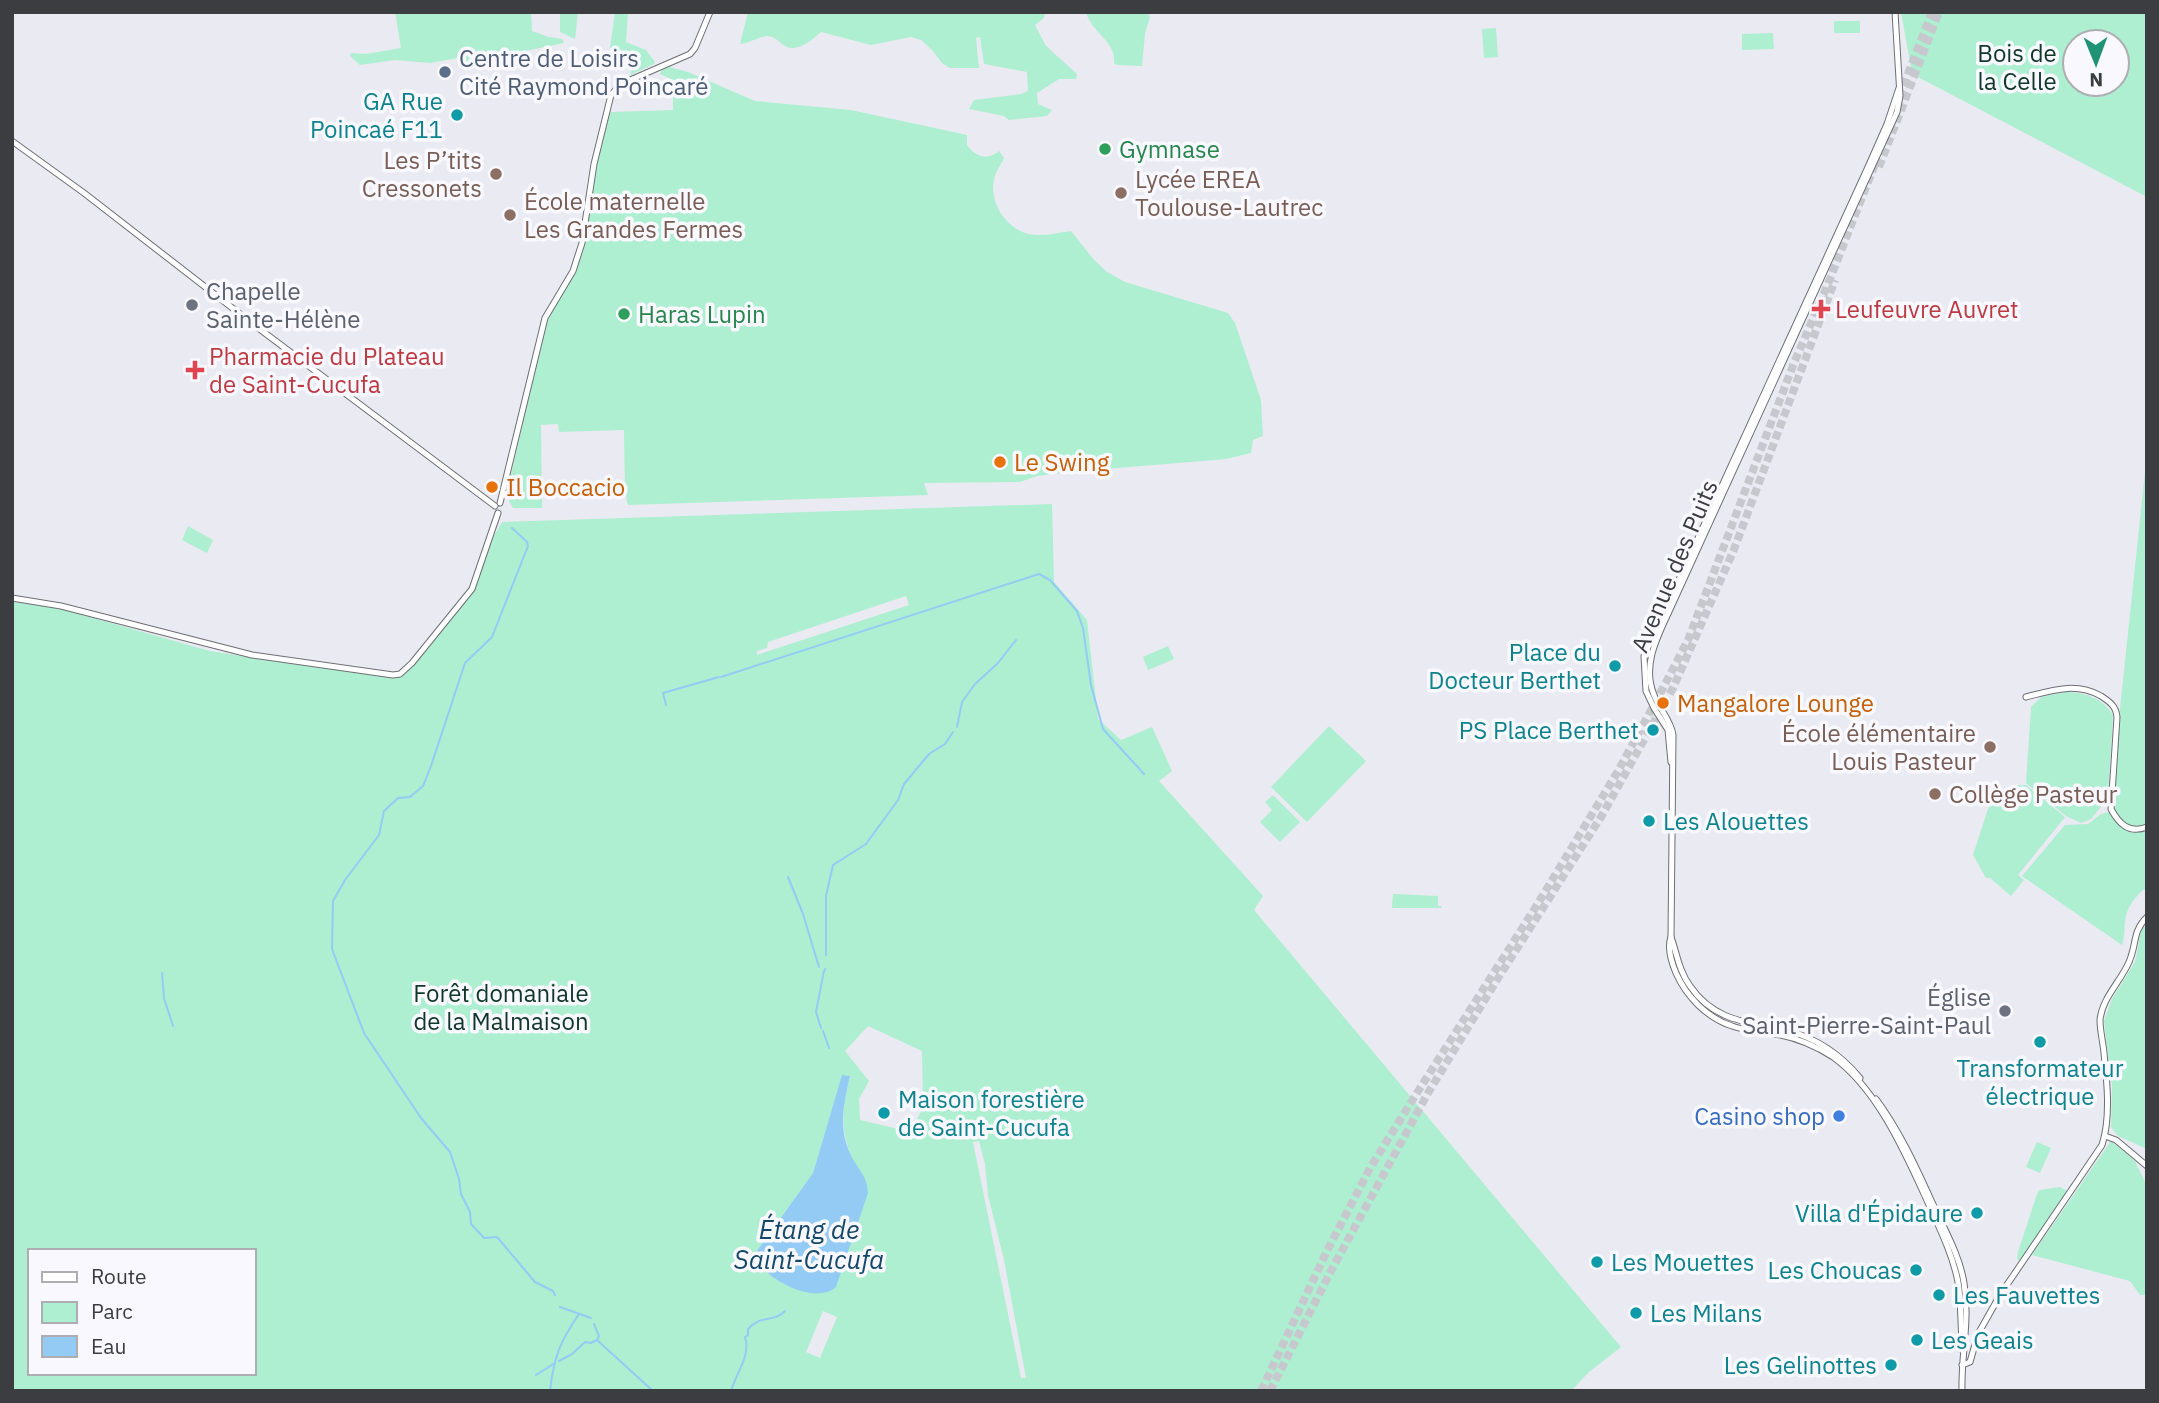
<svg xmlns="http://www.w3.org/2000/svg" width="2159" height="1403" font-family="'IBM Plex Sans',sans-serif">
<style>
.green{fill:#adefd0;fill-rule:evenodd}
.water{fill:#94cbf5}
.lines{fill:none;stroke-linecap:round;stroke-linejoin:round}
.stream{stroke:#94cbf5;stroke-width:2}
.motorway-tunnel{stroke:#c7c7ce;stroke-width:8;stroke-dasharray:8 4;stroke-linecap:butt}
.tertiary-casing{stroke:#6e6e75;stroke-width:7}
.tertiary{stroke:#fff;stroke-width:5}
.service-dot{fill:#5c6f8a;stroke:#f8f8fe;stroke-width:2.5}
.culture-dot{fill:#0f9aa8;stroke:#f8f8fe;stroke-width:2.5}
.leisure-dot{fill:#2e9e5b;stroke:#f8f8fe;stroke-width:2.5}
.education-dot{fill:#8d6e63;stroke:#f8f8fe;stroke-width:2.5}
.worship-dot{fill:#6b7280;stroke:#f8f8fe;stroke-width:2.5}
.health-dot{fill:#e0444e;stroke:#f8f8fe;stroke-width:2.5}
.food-dot{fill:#e8710a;stroke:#f8f8fe;stroke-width:2.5}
.shop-dot{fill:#3f7fe0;stroke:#f8f8fe;stroke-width:2.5}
.labels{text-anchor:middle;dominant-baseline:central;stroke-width:7;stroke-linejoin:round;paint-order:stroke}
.park-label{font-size:24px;fill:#103828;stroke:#f8f8fe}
.service-label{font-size:24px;fill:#4e5e75;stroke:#f8f8fe;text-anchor:start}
.culture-label{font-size:24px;fill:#0d838f;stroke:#f8f8fe;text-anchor:end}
.leisure-label{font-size:24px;fill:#27864d;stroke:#f8f8fe;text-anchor:start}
.education-label{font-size:24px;fill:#785e54;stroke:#f8f8fe;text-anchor:start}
.worship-label{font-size:24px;fill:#5b616d;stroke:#f8f8fe;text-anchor:start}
.health-label{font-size:24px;fill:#be3a42;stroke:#f8f8fe;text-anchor:start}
.food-label{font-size:24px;fill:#c56008;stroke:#f8f8fe;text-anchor:start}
.street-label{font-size:24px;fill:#3c3d40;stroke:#f8f8fe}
.shop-label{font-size:24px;fill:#366cbe;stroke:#f8f8fe;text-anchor:end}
.water-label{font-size:26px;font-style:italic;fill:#13486b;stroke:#f8f8fe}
</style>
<rect width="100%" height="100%" fill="#eaeaf2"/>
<!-- green -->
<g class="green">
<polygon points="395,12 531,12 532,31 549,37 562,39 564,43 467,63 463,57 430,63 395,60 360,65 350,56 351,53 366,54 401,48"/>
<polygon points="560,12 578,12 575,39 560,32"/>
<polygon points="615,12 628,12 626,42 646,50 655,62 654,64 630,75 636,55 610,48"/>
<path d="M 748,12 L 1045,12 L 1044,18 L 1035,25 L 1046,46 L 1077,74 L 1076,79 L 1059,79 L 1037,93 L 1038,104 L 1052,110 L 1047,116 L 1009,120 L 1004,116 L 969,109 L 974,100 L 1021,94 L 1028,91 L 1027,72 L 984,64 L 980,37 L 976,38 L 979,68 L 950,68 L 942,63 L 933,51 L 921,40 L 911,37 L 871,45 L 821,32 C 811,41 795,55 782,44 C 777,40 774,36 767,36 C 758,37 750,43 740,44 Z"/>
<path d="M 1086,12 L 1147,12 L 1150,17 L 1145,33 L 1142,66 L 1117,65 L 1114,63 C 1117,42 1091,32 1086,12 Z"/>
<path d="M 1901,12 L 2147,12 L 2147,197 L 1912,74 ZM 2075,42 L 2117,42 L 2117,84 L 2075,84 Z"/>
<rect x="1834" y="21" width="26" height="12"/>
<polygon points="1496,28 1498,57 1484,58 1482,29"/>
<polygon points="1773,33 1774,49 1742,50 1742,34"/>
<path d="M 669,67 L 688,72 L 755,101 L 851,110 L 967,135 L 967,145 C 976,157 987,161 999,151 L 1004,158 C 1002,163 998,168 996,173 C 986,197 1003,227 1028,234 C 1042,237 1057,233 1071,231 L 1094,260 L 1107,272 L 1125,282 L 1228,313 L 1235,323 L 1261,400 L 1263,436 L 1253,440 L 1251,453 L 1226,459 L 1069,472 L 1037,476 L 1020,482 L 924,483 L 928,495 L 628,505 L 625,492 L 624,430 L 559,432 L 558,424 L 541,425 L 542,508 L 513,508 L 507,497 L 510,479 L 546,322 L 551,311 L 577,267 L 582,252 L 597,155 L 609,116 L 611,112 L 673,110 L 673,80 L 660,74 L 662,70 Z"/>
<path d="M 2147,453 L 2147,887 C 2136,895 2126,907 2125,922 C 2124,930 2125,937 2122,945 L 2022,876 L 2065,825 L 2088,824 L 2101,814 L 2113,811 L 2117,737 Z"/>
<path d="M 1052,504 L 1054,582 L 1087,620 L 1098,719 L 1121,740 L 1152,727 L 1172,771 L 1159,781 L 1263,896 L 1254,910 L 1621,1347 L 1589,1372 L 1571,1391 L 12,1391 L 12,602 L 58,608 L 210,651 L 293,664 L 400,673 L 472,589 L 492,539 L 502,522 ZM 906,596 L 909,605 L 757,655 L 757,651 L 767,648 L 768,642 ZM 868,1026 L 922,1051 L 923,1107 L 911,1132 L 860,1120 L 859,1099 L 869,1081 L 845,1051 ZM 842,1076 L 850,1077 C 842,1108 839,1134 855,1163 L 812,1293 L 786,1284 L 754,1255 L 813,1173 ZM 979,1141 L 985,1164 L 988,1195 L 1004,1260 L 1026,1378 L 1021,1378 L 973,1142 ZM 30,1251 L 254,1251 L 254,1373 L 30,1373 ZM 823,1311 L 837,1317 L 820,1358 L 806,1352 Z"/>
<polygon points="188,526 213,540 207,553 182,540"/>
<polygon points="1168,646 1174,659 1148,670 1143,657"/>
<path d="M 2065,692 C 2084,692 2103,698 2113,715 L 2108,798 L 2091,819 L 2081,823 L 2066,816 L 2026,783 L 2031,707 L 2041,697 Z"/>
<polygon points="1329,726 1366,761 1307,822 1271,787"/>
<polygon points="2016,785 2026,785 2065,817 2018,875 2024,880 2011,896 1990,878 1986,878 1973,855 1990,803 2010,809"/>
<polygon points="1273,795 1300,822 1280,842 1260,822 1272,810 1265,802"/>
<polygon points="1393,894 1438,896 1438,906 1442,906 1441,908 1392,908"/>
<polygon points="2147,923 2147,1149 2118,1136 2111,1127 2112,1086 2104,1021 2112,999 2135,962 2141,931"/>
<polygon points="2111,1141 2135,1161 2147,1186 2147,1295 2140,1295 2130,1281 2032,1255"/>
<polygon points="2037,1142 2051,1148 2040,1173 2026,1167"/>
<polygon points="2060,1187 2067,1191 2021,1262 2017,1259 2018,1252 2037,1194 2039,1190"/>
</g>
<!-- water -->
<path class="water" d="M 842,1075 L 850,1076 C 844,1103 838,1127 850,1153 C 857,1169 867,1174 868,1193 L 836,1287 C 815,1306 763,1279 754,1255 L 813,1173 Z"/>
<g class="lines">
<!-- stream -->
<g class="stream">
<polyline points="512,528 527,542 528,546 492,637 465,663 431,766 423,786 410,797 398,798 384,811 379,835 345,880 333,901 332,949 364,1033 421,1118 450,1152 459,1179 461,1194 470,1212 471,1224 484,1238 497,1237 535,1282 553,1291 555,1295"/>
<polyline points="721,677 1039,574 1050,580 1077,611 1083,628 1091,685 1103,729 1144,774"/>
<polyline points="666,705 663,693 719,677"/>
<polyline points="957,727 962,702 975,684 998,663 1016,640"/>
<polyline points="788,877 803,914 819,967"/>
<polyline points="826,955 826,896 833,865 866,844 898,800 904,784 929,754 945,744 953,732"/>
<polyline points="162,973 164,998 173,1026"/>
<polyline points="823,974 825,969"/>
<polyline points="821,1028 816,1012 823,976"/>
<polyline points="823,1031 829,1048"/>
<polyline points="560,1307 591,1318"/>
<polyline points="594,1324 599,1336 597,1340 653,1391"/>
<polyline points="559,1361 572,1354 585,1342 591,1343 597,1340"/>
<polyline points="536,1375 555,1363"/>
<path d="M 550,1391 C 554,1356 560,1342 579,1314"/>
<path d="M 731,1391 C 736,1373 751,1356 745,1337 L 748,1335 L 748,1329 C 761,1314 774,1323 785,1311"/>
</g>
<!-- motorway-tunnel -->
<g class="motorway-tunnel">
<polyline points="1899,97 1932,12"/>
<polyline points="1879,167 1939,12"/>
<polyline points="1261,1391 1326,1253 1370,1168 1415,1096 1537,905 1618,771 1663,688 1688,640 1794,363 1828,284 1877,159"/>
<polyline points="1270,1391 1332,1269 1428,1093 1495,983 1601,817 1673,688 1733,552 1835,280"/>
</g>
<!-- tertiary casing -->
<g class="tertiary-casing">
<g id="tertiary">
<path d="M 1895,12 L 1900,96 L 1897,112 L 1672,605 C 1659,634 1641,664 1654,695 C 1659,709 1671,720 1673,735 L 1671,937 C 1667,948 1671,961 1676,973 C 1686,996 1707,1018 1732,1026 C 1743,1030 1757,1031 1769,1033 C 1791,1036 1813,1044 1833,1057 C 1879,1090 1907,1157 1930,1207 C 1941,1231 1953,1256 1958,1282 C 1962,1305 1960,1328 1963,1351"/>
<polyline points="12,141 84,193 253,324 495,506"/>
<polyline points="500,503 545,318 573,271 582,243 594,164 611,95 621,84 690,54 695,48 710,12"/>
<polyline points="12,598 61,606 252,655 393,675 400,674 412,663 472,589 498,513"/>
<path d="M 2026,697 C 2053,690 2076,682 2101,696 C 2110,702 2116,706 2117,717 L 2111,809 C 2119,824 2129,834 2147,827"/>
<polyline points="1671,762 1668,730 1654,708 1646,691 1644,656 1868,167 1887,124 1899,88"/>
<path d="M 1671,937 C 1677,954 1679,971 1690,986 C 1715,1023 1751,1022 1789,1031 C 1818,1039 1841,1055 1860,1078"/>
<path d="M 1876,1099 C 1902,1134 1919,1174 1937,1213 C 1948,1236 1960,1258 1964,1283 C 1970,1321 1961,1354 1962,1391"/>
<polyline points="2105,1136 2116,1140 2147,1166"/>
<path d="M 1962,1365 L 1970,1362 L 1978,1334 L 2000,1295 L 2102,1145 C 2111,1118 2107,1081 2104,1053 C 2103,1042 2100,1031 2100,1020 C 2102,998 2121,981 2129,962 C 2137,944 2132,932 2147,917"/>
</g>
</g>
<!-- tertiary -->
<use href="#tertiary" class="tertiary"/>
</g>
<!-- markers -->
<circle class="service-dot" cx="445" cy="72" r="7"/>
<g class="culture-dot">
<circle cx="457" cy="115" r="7"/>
<circle cx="1615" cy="666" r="7"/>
<circle cx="1653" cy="730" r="7"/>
<circle cx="1649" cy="821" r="7"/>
<circle cx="2040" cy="1042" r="7"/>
<circle cx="884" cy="1113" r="7"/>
<circle cx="1977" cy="1213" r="7"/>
<circle cx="1597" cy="1262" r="7"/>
<circle cx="1916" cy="1270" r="7"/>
<circle cx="1939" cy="1295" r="7"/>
<circle cx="1636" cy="1313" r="7"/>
<circle cx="1917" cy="1340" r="7"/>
<circle cx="1891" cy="1365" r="7"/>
</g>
<g class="leisure-dot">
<circle cx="1105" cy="149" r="7"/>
<circle cx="624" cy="314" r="7"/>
</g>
<g class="education-dot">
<circle cx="496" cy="174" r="7"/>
<circle cx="1121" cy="193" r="7"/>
<circle cx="510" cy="215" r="7"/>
<circle cx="1990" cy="747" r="7"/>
<circle cx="1935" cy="794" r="7"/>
</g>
<g class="worship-dot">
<circle cx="192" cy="305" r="7"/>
<circle cx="2005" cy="1011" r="7"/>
</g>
<g class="health-dot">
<path d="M1817.5 298.5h7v7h7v7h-7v7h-7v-7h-7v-7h7z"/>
<path d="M191.5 359.5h7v7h7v7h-7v7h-7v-7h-7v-7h7z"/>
</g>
<g class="food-dot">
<circle cx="1000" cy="462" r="7"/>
<circle cx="492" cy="487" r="7"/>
<circle cx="1663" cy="703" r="7"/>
</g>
<circle class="shop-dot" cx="1839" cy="1116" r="7"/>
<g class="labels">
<!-- park labels -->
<g class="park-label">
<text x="2017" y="53">Bois de<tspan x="2017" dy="28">la Celle</tspan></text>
<text x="501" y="993">Forêt domaniale<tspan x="501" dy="28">de la Malmaison</tspan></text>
</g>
<!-- service labels -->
<g class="service-label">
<text x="459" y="58">Centre de Loisirs<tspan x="459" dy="28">Cité Raymond Poincaré</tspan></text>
</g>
<!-- culture labels -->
<g class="culture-label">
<text x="443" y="101">GA Rue<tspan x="443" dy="28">Poincaé F11</tspan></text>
<text x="1601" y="652">Place du<tspan x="1601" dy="28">Docteur Berthet</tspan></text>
<text x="1639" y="730">PS Place Berthet</text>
<text x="1663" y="821" text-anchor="start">Les Alouettes</text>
<text x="2040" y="1068" text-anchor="middle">Transformateur<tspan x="2040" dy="28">électrique</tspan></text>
<text x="898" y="1099" text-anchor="start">Maison forestière<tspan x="898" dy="28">de Saint-Cucufa</tspan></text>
<text x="1963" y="1213">Villa d'Épidaure</text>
<text x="1611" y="1262" text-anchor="start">Les Mouettes</text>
<text x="1902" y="1270">Les Choucas</text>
<text x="1953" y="1295" text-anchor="start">Les Fauvettes</text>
<text x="1650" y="1313" text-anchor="start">Les Milans</text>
<text x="1931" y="1340" text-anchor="start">Les Geais</text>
<text x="1877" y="1365">Les Gelinottes</text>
</g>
<!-- leisure labels -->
<g class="leisure-label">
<text x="1119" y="149">Gymnase</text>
<text x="638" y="314">Haras Lupin</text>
</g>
<!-- education labels -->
<g class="education-label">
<text x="482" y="160" text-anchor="end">Les P’tits<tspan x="482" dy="28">Cressonets</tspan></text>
<text x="1135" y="179">Lycée EREA<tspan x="1135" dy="28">Toulouse-Lautrec</tspan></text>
<text x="524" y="201">École maternelle<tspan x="524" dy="28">Les Grandes Fermes</tspan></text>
<text x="1976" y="733" text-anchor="end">École élémentaire<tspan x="1976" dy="28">Louis Pasteur</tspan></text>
<text x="1949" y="794">Collège Pasteur</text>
</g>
<!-- worship labels -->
<g class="worship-label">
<text x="206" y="291">Chapelle<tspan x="206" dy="28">Sainte-Hélène</tspan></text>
<text x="1991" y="997" text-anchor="end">Église<tspan x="1991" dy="28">Saint-Pierre-Saint-Paul</tspan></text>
</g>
<!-- health labels -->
<g class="health-label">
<text x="1835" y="309">Leufeuvre Auvret</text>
<text x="209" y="356">Pharmacie du Plateau<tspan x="209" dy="28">de Saint-Cucufa</tspan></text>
</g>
<!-- food labels -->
<g class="food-label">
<text x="1014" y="462">Le Swing</text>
<text x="506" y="487">Il Boccacio</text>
<text x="1677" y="703">Mangalore Lounge</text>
</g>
<!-- street labels -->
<g class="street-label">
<text transform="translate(1674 566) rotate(-67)">Avenue des Puits</text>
</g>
<!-- shop labels -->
<g class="shop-label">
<text x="1825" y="1116">Casino shop</text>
</g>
<!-- water labels -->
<g class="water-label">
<text x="809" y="1229">Étang de<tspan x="809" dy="30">Saint-Cucufa</tspan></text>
</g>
</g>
<!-- border -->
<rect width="2159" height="1403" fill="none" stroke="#3c3d40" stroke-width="28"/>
<!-- legend -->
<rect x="28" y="1249" width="228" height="126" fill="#f8f8fe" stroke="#adadb2" stroke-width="2"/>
<rect x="42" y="1272" width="35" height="10" fill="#ffffff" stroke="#adadb2" stroke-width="2"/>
<text x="91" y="1284" font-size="21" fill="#3c3d40">Route</text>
<rect x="42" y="1302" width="35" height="21" fill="#adefd0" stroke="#adadb2" stroke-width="2"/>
<text x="91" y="1319" font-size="21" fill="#3c3d40">Parc</text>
<rect x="42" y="1336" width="35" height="21" fill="#94cbf5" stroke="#adadb2" stroke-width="2"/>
<text x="91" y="1354" font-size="21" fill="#3c3d40">Eau</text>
<!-- north arrow -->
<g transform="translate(2096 63) rotate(179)"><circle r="33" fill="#f8f8fe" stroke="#adadb2" stroke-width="2"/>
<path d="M0-5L12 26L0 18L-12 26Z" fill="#209376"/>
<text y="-10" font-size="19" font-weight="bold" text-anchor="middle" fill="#3c3d40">N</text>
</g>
</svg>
